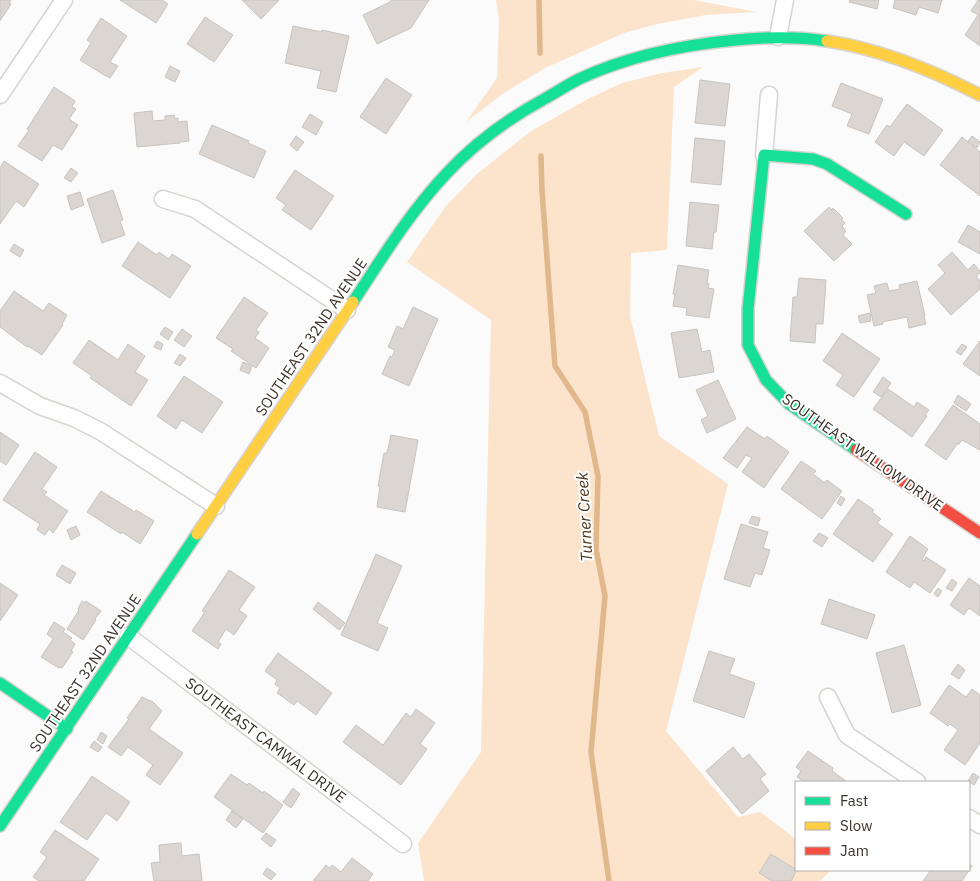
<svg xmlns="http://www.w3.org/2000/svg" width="980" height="881" font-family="'IBM Plex Sans',sans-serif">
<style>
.green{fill:#fce3cb}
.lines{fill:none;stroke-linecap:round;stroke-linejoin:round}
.stream{stroke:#e0b88c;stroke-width:5.5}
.building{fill:#dbd6d1;stroke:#c7c3be}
.street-casing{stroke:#d7d3ce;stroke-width:19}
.fast-casing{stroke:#d7d3ce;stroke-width:14}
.slow-casing{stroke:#d7d3ce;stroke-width:14}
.jam-casing{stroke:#d7d3ce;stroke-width:14}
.street{stroke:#fefefe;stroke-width:16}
.fast{stroke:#16e098;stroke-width:11}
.slow{stroke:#ffcf43;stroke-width:11}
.jam{stroke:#f24e42;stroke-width:11}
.labels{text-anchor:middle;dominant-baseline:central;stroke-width:4;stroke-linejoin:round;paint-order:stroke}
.street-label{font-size:15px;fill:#3b3128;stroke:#fff}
.water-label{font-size:16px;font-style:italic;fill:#4f361b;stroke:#fff}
</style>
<rect width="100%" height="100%" fill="#fbfbfb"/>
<!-- green -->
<g class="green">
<polygon points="496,0 694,0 757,12 706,15 657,24 624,33 545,68 504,93 466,122 497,78 499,20"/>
<polygon points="703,67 674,87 667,250 631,253 630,316 659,436 728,484 666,731 738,817 760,812 796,839 796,870 831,870 820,881 424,881 418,843 481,752 491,320 407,262 446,206 477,174 531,131 588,99 622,83 662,73"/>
</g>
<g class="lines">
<!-- stream -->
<g class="stream">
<polyline points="539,0 540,53"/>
<polyline points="541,156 542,191 555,366 585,412 598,476 596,549 605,596 591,752 609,881"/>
</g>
</g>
<!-- building -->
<g class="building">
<polygon points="0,0 11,0 9,3 11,4 0,21"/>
<polygon points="120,0 162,0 168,4 156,23"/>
<polygon points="242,0 279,0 261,19"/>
<polygon points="391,0 429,0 411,28 377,44 363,15 390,2"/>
<polygon points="850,0 879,0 877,9 849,2"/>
<polygon points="895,0 942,0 938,13 919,7 916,15 893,8"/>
<polygon points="978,0 980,0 980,46 965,35 978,15 971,11"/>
<polygon points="205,17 233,35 214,62 187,44"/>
<polygon points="101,18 127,36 110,62 118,66 110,78 104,75 80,60 91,43 87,40"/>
<polygon points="293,26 322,32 322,30 349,36 336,92 317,88 321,71 285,63"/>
<polygon points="170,66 180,71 175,82 165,77"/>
<polygon points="386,78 412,95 386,134 360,117"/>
<polygon points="700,80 730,84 725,126 695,123"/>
<polygon points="841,83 883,99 869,134 847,126 852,114 832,106"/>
<polygon points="54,87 75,101 72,107 76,109 69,119 78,125 62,150 53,145 42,161 18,146 29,130 27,129"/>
<polygon points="907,104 943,130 924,156 904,142 894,156 875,142 887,125 890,127"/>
<polygon points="152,111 153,121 165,120 165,116 174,115 175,119 178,118 178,122 187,121 189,141 180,142 180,143 137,147 134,113"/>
<polygon points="310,114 323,122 316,135 302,127"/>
<polygon points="212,125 249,141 248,143 266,151 254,178 199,154"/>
<polygon points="296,136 304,142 297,151 290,145"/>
<polygon points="972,136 980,142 977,148 968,141"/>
<polygon points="962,137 980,152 980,196 940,165"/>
<polygon points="695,138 725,141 721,185 691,182"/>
<polygon points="4,161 39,184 24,207 16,201 0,224 0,168"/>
<polygon points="71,168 78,173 71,182 64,178"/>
<polygon points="295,170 334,196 311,230 282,210 286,205 276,198"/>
<polygon points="113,190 123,220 120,221 125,235 102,243 87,199"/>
<polygon points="80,192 84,205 71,210 67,196"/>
<polygon points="690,202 719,205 716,232 714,232 712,249 686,246"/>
<polygon points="829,207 832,210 833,208 843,218 841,219 845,223 842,226 846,231 843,235 852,244 834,261 804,231"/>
<polygon points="968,225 980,232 980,254 958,242"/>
<polygon points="138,242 157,255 159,252 169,259 172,254 191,266 170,298 122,266"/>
<polygon points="14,244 24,250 20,257 10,251"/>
<polygon points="952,252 968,270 974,264 980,271 980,273 976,276 980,281 980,289 951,315 928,289 945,273 938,265"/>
<polygon points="678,265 709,270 707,283 709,284 708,288 714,289 709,318 686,315 687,308 673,306 675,294 673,294"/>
<polygon points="799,278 826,280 823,324 816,324 815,343 790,341 793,297 797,297"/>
<polygon points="917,281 925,316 924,316 926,324 909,328 907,317 882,322 883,324 874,326 867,295 876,293 874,286 887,283 889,291 900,289 899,285"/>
<polygon points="14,291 43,311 49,303 67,315 62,324 63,325 42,355 28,346 27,347 0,327 0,311"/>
<polygon points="244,297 268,313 256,330 259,332 255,338 269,348 256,368 231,351 233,349 216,338"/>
<polygon points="413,307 438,319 409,386 382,374 390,356 392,357 395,350 388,347 397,326 403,329"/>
<polygon points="870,313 871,321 860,323 858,316"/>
<polygon points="165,327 173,332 168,340 160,334"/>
<polygon points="182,329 192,336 184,347 174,340"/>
<polygon points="697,329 702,352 710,350 714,372 679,378 671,333"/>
<polygon points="842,333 880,359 854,397 836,385 843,375 823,361"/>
<polygon points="89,340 118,360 128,344 145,356 135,372 148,380 131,406 90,378 92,376 73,363"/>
<polygon points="157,341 163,344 161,350 154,347"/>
<polygon points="980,341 980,376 963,364"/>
<polygon points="962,344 967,347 961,355 956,352"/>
<polygon points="180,354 186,358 180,366 174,363"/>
<polygon points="243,362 252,366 249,374 240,370"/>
<polygon points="184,376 223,402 202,433 182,420 176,429 157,416"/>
<polygon points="883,377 891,383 881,397 873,392"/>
<polygon points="718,380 736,419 707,433 701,420 708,416 696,390"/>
<polygon points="888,389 914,407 917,402 929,410 925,415 927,416 912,437 873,409"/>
<polygon points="958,395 971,404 966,411 954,403"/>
<polygon points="953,405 980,424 980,450 962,440 959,444 957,444 946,460 925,445"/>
<polygon points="747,427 765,439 767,436 789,452 764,488 742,472 752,458 746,455 737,468 723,458"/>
<polygon points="0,432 19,445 6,465 0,461"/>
<polygon points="391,435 418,440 405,512 377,507 380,486 378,486 384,453 387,453"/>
<polygon points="35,452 57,467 42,489 47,492 44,495 68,511 53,533 49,529 45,535 37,530 40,524 3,500"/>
<polygon points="801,461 816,471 813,474 825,483 827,480 842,491 822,519 781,489"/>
<polygon points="101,491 135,512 136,510 154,521 140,544 122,532 121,534 87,512"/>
<polygon points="841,496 845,499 841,506 837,503"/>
<polygon points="858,499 874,510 872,512 881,519 877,523 893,534 873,562 833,534"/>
<polygon points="752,516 760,518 758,526 749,523"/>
<polygon points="741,524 768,532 763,548 770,550 762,575 755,573 750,587 724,579"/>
<polygon points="76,526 80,535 71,540 67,530"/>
<polygon points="819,533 828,538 822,547 813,541"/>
<polygon points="910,536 928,549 922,559 924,561 926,557 946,570 930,593 914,582 910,588 886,572"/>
<polygon points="376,554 402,566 377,623 388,628 378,651 341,635"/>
<polygon points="62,565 76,573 70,584 56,575"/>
<polygon points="229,570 255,587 239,610 247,616 234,635 226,629 218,642 221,644 218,649 192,631 205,612 202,611"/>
<polygon points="969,578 980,586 980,616 969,608 964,615 950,605"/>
<polygon points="952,579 957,583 952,591 946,588"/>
<polygon points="0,583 18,595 0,621"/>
<polygon points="938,588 942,591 938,597 934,594"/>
<polygon points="829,599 875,615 867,639 821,624"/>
<polygon points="82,601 85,603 86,601 101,611 95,619 96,620 83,640 67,629 79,610 78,609"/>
<polygon points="318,602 345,623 339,630 313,609"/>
<polygon points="54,622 65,629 63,632 72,638 70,640 75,644 71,651 73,652 62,668 60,667 59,668 41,657 53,639 47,634"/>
<polygon points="904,645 921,705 892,713 876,653"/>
<polygon points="709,651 735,659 729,674 755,683 744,718 693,701"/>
<polygon points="278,653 332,693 316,715 297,701 294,705 277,693 280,688 275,684 277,680 265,671"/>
<polygon points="958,664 965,670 959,679 951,674"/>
<polygon points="949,685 966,697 972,689 980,695 980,743 965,765 944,750 958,730 950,724 948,726 930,713"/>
<polygon points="142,697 153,702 162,711 149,729 183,753 160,785 146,775 153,765 128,747 121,756 108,747 129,719 127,718"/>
<polygon points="416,709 435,723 420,744 427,749 401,785 343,742 356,725 383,745 406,713 411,717"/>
<polygon points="101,732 107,736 103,744 97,740"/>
<polygon points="94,741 102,747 98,752 90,747"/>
<polygon points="733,747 743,759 749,754 766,774 760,779 769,791 742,814 706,771"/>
<polygon points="808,751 833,768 832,771 846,781 845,782 805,782 797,777 801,771 796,767"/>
<polygon points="973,773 979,777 974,785 968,781"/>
<polygon points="231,774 247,785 249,783 263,793 264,791 283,805 263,833 214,797"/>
<polygon points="92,776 130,802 117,821 106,813 87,840 60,822"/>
<polygon points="293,788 300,794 291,808 283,802"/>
<polygon points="232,811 243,819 236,828 226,820"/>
<polygon points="55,830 99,859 84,881 82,880 81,881 39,881 33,877 47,857 40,852"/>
<polygon points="266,833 276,840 271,847 261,839"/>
<polygon points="181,843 182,856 199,854 202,881 154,881 151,863 160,862 159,845"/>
<polygon points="771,854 797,870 791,881 772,881 759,873"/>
<polygon points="352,858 373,874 368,881 313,881 326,865 329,868 332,865 341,872"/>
<polygon points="969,864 972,866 962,881 923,881 931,870 969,870"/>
<polygon points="267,868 276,874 271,880 263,874"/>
</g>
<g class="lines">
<!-- street casing -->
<g class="street-casing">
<g id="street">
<polyline points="778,37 785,0"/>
<polyline points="0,95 64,0"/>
<polyline points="764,155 769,95"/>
<polyline points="163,199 195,209 347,310"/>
<polyline points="0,383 40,406 74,418 100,431 216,506"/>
<polyline points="128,636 403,844"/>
<polyline points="828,697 847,735 917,782"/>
<polyline points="969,818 980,825"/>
</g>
</g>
<!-- fast casing -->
<g class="fast-casing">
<g id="fast">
<path d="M 353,302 C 382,258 410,212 447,173 C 476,142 509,118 546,98 C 557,92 567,85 579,79 C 628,56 682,45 736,40 C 767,37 797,36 827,41"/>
<polyline points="856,450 789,404 766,380 748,345 748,309 764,155 813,159 827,164 906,214"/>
<polyline points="0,683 67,729"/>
<polyline points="0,826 197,534"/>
</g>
</g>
<!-- slow casing -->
<g class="slow-casing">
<g id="slow">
<path d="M 827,41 C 881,49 932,70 980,95"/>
<polyline points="197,534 353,302"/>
</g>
</g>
<!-- jam casing -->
<g class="jam-casing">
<polyline id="jam" points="856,450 980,533"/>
</g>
<!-- street -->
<use href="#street" class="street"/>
<!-- fast -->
<use href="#fast" class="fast"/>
<!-- slow -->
<use href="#slow" class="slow"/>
<!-- jam -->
<use href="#jam" class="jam"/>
</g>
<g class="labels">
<!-- street labels -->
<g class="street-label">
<text transform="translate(311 337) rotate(-56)">SOUTHEAST 32ND AVENUE</text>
<text transform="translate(863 452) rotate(35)">SOUTHEAST WILLOW DRIVE</text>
<text transform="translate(85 673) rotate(-56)">SOUTHEAST 32ND AVENUE</text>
<text transform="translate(266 740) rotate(37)">SOUTHEAST CAMWAL DRIVE</text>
</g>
<!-- water labels -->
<g class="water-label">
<text transform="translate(584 517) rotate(-93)">Turner Creek</text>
</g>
</g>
<!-- legend -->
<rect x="795" y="781" width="175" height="90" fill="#ffffff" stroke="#b1ada9"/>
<rect x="805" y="797" width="25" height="8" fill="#16e098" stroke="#b1ada9"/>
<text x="840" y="806" font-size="15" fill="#3b3128">Fast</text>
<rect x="805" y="822" width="25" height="8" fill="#ffcf43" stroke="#b1ada9"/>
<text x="840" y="831" font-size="15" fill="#3b3128">Slow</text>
<rect x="805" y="847" width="25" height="8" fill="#f24e42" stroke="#b1ada9"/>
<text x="840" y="856" font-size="15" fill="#3b3128">Jam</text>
</svg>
